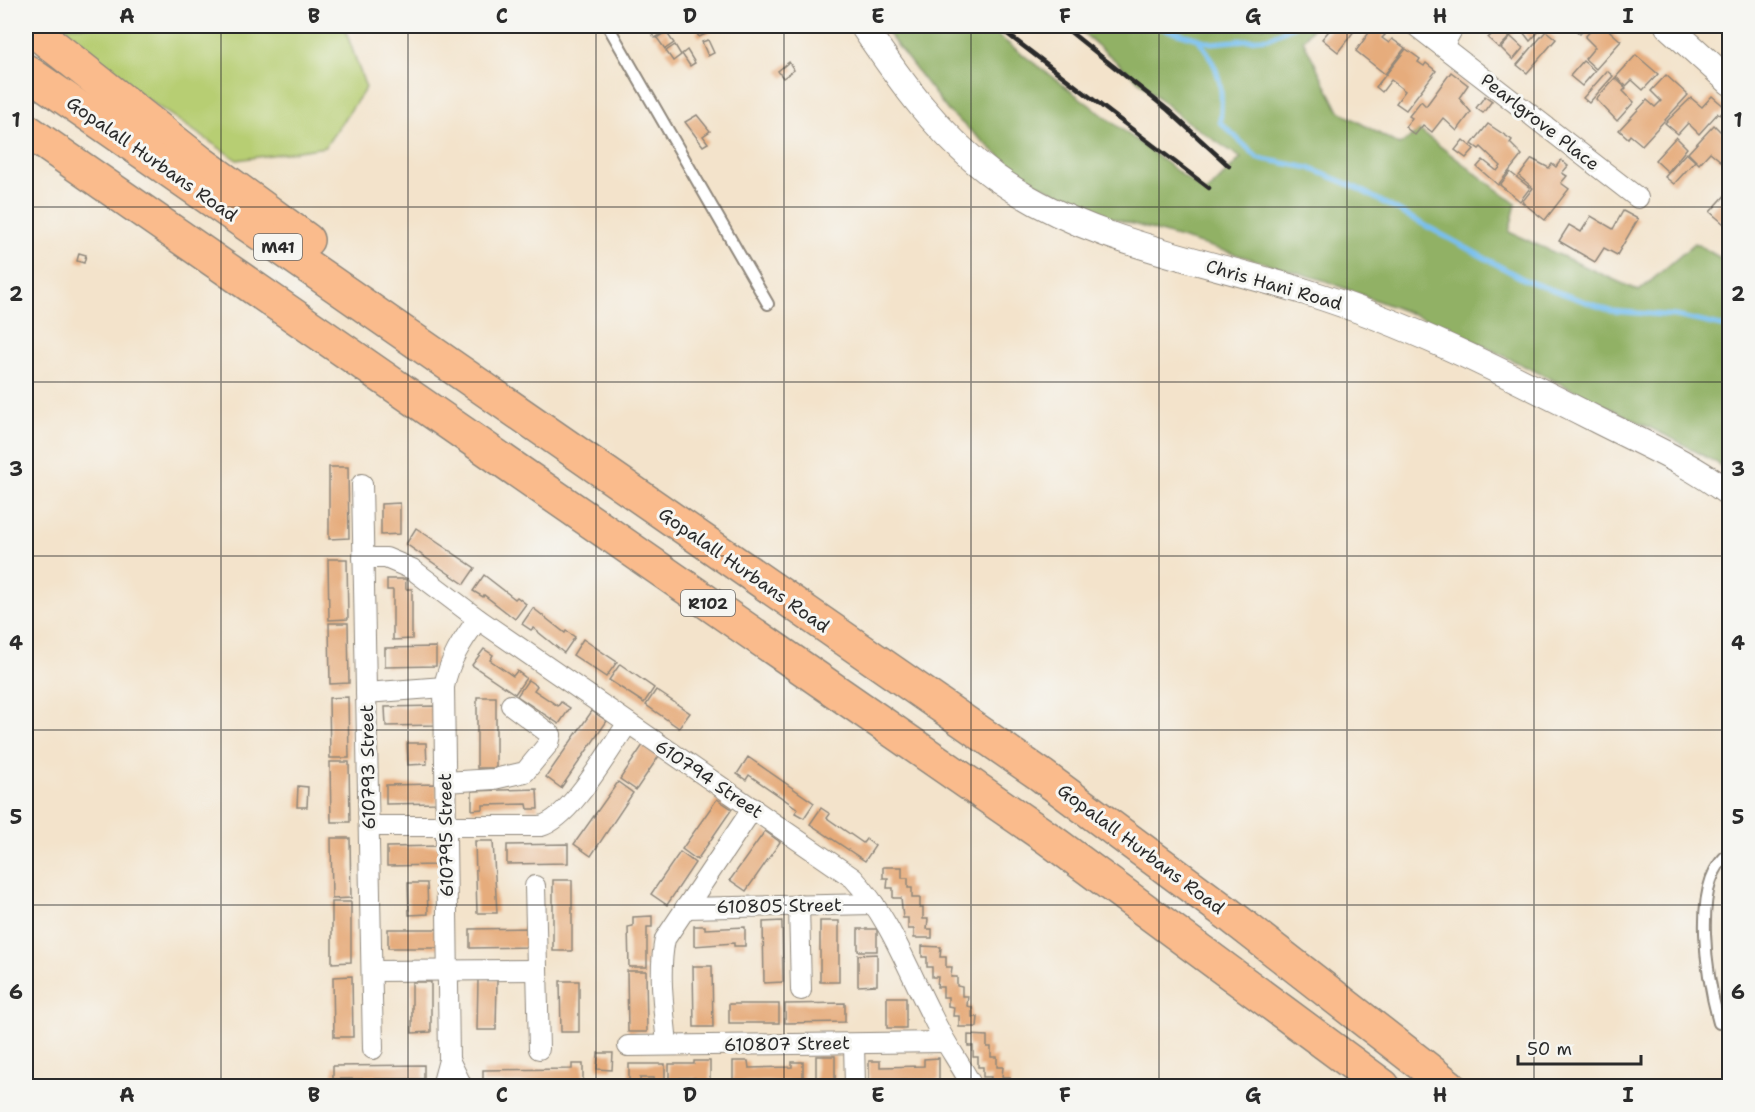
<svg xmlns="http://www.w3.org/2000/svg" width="1755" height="1112" font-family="'Shantell Sans',sans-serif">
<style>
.green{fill:#b7ce73;stroke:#717c4f;stroke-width:1.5}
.forest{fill:#91b165;stroke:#5e6e48;stroke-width:1.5}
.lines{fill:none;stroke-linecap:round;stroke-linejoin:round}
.stream{stroke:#78c0f0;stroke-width:5}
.building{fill:#e6ac7b}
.service-casing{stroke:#8f877b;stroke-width:14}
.minor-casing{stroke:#8f877b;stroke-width:22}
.tertiary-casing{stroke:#8f877b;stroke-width:28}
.motorway-casing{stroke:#8f877b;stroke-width:36}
.service{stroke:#fff;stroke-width:10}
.minor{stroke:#fff;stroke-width:20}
.tertiary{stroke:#fff;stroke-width:26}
.motorway{stroke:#fabb8c;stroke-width:33}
.rail{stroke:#2b2b2b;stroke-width:4.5}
.grid{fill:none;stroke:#2b2b2b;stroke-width:1.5;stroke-opacity:0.55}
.labels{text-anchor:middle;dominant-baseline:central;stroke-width:6;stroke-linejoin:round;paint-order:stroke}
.shield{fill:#f6f6f2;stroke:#686867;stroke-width:1.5}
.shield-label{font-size:16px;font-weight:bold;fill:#2b2b2b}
.street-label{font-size:18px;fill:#2b2b2b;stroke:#f6f6f2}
.neatline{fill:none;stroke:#2b2b2b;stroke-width:2}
.grid-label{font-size:20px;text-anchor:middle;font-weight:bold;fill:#2b2b2b}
</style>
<rect width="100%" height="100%" fill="#f6f6f2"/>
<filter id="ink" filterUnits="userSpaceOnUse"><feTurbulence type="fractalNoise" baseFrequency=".0167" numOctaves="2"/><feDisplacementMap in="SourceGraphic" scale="12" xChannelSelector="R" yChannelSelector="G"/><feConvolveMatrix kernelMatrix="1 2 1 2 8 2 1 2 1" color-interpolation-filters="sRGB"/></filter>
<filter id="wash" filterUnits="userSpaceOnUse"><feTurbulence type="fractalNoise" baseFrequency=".008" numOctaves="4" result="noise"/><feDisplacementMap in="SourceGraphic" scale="24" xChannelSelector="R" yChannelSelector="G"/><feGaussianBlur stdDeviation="1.35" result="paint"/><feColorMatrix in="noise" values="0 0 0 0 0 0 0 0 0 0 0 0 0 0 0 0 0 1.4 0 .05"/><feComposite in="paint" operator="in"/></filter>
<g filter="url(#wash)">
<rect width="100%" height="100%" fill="#f3e3cb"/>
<!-- green -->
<polygon class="green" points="55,26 344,26 366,88 325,147 237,160 138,93"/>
<!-- forest -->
<polygon class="forest" points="882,26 985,26 1206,193 1241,158 1183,119 1075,26 1314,26 1303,40 1339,111 1399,145 1420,131 1516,204 1509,232 1639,291 1695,243 1729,263 1729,474 1717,463 1677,441 1441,325 1323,280 1109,217 1025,178 948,111"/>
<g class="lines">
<!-- stream -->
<g class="stream">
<polyline points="1155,26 1212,43 1268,38 1294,26"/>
<path d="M 1199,40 C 1220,69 1224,87 1220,122 L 1258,158 L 1309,168 L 1355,187 L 1525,280 L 1611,311 L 1676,316 L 1730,328"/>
</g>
</g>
<g id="blocks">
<!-- building -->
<g class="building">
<polygon points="663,26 667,30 655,38 651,33"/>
<polygon points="710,26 712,31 699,37 696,32"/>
<polygon points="1333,26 1358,26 1338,52 1322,39"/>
<polygon points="1500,26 1520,26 1499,48 1488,38"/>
<polygon points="1522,26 1544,26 1530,41 1520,28"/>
<polygon points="1571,26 1588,26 1580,34"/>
<polygon points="1595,26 1604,26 1621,41 1596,69 1585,59 1595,47 1585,37"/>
<polygon points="1373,27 1385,35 1382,38 1389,43 1392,39 1405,48 1385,74 1356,51"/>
<polygon points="1546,31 1556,39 1527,73 1517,65"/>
<polygon points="666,32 674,43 665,49 657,38"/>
<polygon points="1511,37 1523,48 1513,60 1501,48"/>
<polygon points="708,40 714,53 708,56 702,42"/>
<polygon points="675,45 681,55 673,61 666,51"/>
<polygon points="1406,49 1420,59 1418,62 1424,66 1426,63 1436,71 1406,110 1396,103 1405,91 1391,80 1382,92 1376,87"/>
<polygon points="687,50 695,63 690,66 682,54"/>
<polygon points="1636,55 1658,74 1643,90 1632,80 1626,86 1616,77"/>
<polygon points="1583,61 1595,71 1582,86 1570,76"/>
<polygon points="789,62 794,70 783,78 778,71"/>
<polygon points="1607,71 1613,76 1589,103 1583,98"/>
<polygon points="1451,72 1468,85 1459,98 1471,112 1457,131 1443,118 1432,132 1423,125 1415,135 1405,127 1412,118 1409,116 1421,101 1426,106"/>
<polygon points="1666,75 1688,95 1642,145 1630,135 1628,138 1619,130 1647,100 1655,107 1661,101 1651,91"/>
<polygon points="1615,78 1626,88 1623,91 1634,102 1617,121 1596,99"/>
<polygon points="1485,96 1492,101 1483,113 1476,108"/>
<polygon points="1712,96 1726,108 1720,115 1718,113 1699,134 1688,123 1678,134 1665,123 1691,98 1702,107"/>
<polygon points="697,115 710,131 703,136 708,143 703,146 685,122"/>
<polygon points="1488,124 1512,140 1510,143 1522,155 1498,185 1477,167 1483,160 1497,171 1501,166 1481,147 1479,149 1472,144"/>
<polygon points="1714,125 1725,136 1730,131 1730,161 1722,162 1710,152 1699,164 1688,153"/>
<polygon points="1676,137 1687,148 1668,172 1655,160"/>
<polygon points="1463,140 1474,149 1466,158 1455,150"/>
<polygon points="1686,153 1695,161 1674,184 1665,177"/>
<polygon points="1532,159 1549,168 1552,164 1556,167 1561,160 1568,166 1562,173 1567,176 1561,183 1569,189 1545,220 1522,202 1533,188 1519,176"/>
<polygon points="1510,172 1530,188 1520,201 1500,185"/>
<polygon points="1730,190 1730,229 1710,212"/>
<polygon points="1623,211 1638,219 1617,255 1604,248 1595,262 1559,241 1569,225 1581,232 1591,216 1613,229"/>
<polygon points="79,253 86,255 84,263 77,261"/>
<polygon points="329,467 348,467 349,538 329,539"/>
<polygon points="400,503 400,534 381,535 381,504"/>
<polygon points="416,528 475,568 464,584 406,544"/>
<polygon points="328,559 347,559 348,619 329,620"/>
<polygon points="484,575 515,599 517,597 526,604 515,619 484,595 483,597 473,591"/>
<polygon points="387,579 406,579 406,589 412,589 412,639 393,640 393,590 387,590"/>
<polygon points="533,608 565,633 566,631 575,637 564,653 533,628 531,630 522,624"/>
<polygon points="329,623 348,623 349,683 330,684"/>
<polygon points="583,639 617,662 606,677 573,655"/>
<polygon points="436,647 436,666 385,667 385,648"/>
<polygon points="484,649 493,655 490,660 513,676 517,671 526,678 515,694 472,665"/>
<polygon points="620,664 654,688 644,703 609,680"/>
<polygon points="528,680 537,686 534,690 558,706 561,702 570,708 559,724 517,696"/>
<polygon points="656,690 690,713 679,728 646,705"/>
<polygon points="348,697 349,758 330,758 329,698"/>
<rect x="477" y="697" width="19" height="71"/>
<polygon points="436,706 436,725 386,726 385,707"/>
<polygon points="592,711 607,721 561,788 546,777"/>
<polygon points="407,743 426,743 427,764 408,765"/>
<polygon points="643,745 659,756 636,790 620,779"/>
<polygon points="748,757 814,803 804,818 795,813 798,809 749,775 746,780 737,774"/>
<polygon points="330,762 349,762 350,822 331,822"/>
<polygon points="618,782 633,793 591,856 574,844"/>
<polygon points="437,784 437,803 386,804 386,785"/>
<polygon points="298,786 308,787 307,807 297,807"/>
<polygon points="537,789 538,809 528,809 527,804 483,805 483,809 472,810 472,791"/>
<polygon points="717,799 732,809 697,860 682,849"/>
<polygon points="821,808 830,814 827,818 863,843 866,839 875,846 865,861 810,824"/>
<polygon points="765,831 780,842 746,891 730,880"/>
<polygon points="331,838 350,838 351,898 332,899"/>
<polygon points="475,841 493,841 497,913 477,913"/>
<polygon points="568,844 568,863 507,864 507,845"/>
<polygon points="438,846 438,865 387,866 387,847"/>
<polygon points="680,852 695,863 667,905 651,894"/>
<polygon points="883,867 902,867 902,878 908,878 908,888 912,888 912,898 920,898 920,908 923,908 923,919 928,919 927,929 932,929 932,938 914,938 914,929 908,929 908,918 903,918 901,898 893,898 893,888 887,888 888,878 883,878"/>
<rect x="553" y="880" width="19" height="71"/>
<polygon points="408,883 427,883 428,914 409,915"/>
<polygon points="332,902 351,902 351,962 332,963"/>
<polygon points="652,916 652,927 647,927 647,967 629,967 628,927 633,926 633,917"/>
<polygon points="782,921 783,982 764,983 763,922"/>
<rect x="820" y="921" width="19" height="61"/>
<polygon points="694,926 705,926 705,929 745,927 745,946 734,946 734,943 694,946"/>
<polygon points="530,928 531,947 470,948 470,929"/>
<rect x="388" y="929" width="50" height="19"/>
<rect x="858" y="929" width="19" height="22"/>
<polygon points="922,946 941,947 940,957 946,957 946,967 952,967 951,977 957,977 957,986 962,987 962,996 968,996 967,1006 972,1007 972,1017 978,1017 977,1027 959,1027 959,1016 953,1016 954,1007 948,1006 948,997 943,997 943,987 937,987 938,977 932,977 932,967 927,967 927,957 922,957"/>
<polygon points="877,954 877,985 858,986 858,955"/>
<polygon points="693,966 712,966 713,1027 694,1027"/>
<polygon points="627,971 646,971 647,1032 628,1032"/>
<polygon points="352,976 353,1037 334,1037 333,977"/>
<polygon points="478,980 497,980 496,1030 477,1030"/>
<polygon points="560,981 579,981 579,1032 561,1032"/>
<polygon points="412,982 431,982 431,1032 412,1033"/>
<rect x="887" y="997" width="19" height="31"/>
<polygon points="845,1003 845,1022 785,1023 785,1004"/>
<rect x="729" y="1004" width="50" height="19"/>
<polygon points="968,1035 987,1036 987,1047 991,1047 991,1057 997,1057 997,1067 1003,1067 1002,1077 1010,1077 1010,1086 990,1086 991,1077 983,1077 983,1067 978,1067 978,1057 973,1057 973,1046 968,1046"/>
<polygon points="598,1053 613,1053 612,1070 597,1069"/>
<rect x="816" y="1056" width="19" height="30"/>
<polygon points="939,1058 939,1080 869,1081 869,1061 880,1061 880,1067 924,1066 924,1059"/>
<polygon points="694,1061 710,1061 710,1083 695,1083 695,1078 680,1078 680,1083 669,1083 669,1064 694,1064"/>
<polygon points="733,1061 748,1061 749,1068 792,1067 792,1062 803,1062 803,1081 733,1082"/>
<polygon points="572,1064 583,1064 583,1083 483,1083 483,1070 572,1069"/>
<polygon points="629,1064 665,1064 665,1083 654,1083 654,1078 640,1078 640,1083 629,1083"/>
<polygon points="424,1065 424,1079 333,1079 333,1066"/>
</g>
</g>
</g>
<g filter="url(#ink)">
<use href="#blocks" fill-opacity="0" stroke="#8f877b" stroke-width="1.5"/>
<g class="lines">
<!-- service casing -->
<g class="service-casing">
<g id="service">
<polyline points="608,26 768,304"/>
<path d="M 1719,1023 C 1708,982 1689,881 1730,853"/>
</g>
</g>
<!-- minor casing -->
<g class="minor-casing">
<g id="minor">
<polyline points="1416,26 1638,198"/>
<polyline points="1443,46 1454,26"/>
<polyline points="362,484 373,1049"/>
<path d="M 363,558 L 386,558 L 412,569 L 478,619 L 853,878 C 889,916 909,972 933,1018 C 944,1042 960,1063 972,1086"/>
<polyline points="366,693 444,687"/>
<polyline points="445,782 494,779 525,772 549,743 551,735 511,705"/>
<path d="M 369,826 L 541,826 C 571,818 609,750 628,723"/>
<polyline points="535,886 539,1049"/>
<polyline points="799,905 801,990"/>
<polyline points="685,908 874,904"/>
<polyline points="372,971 537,970"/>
<polyline points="854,1044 855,1086"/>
<path d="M 667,1045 C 664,1010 658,973 665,939 L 753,808"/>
<polyline points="628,1046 945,1042"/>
<polyline points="449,1060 462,1086"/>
<path d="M 442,1086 L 449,1060 L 444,687 C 449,660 462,641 478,619"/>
</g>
</g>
<!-- tertiary casing -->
<g class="tertiary-casing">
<g id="tertiary">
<path d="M 863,26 C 901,82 939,136 995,177 C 1088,243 1200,259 1306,292 C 1407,323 1503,372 1597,420 C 1642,443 1690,463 1730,494"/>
<polyline points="1668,26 1730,82"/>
</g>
</g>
<!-- motorway casing -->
<g class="motorway-casing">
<g id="motorway">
<polyline points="28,26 200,162 307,240"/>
<polyline points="26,71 1041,775 1227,913 1449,1086"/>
<polyline points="26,130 1049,839 1383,1086"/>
</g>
</g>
<!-- service -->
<use href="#service" class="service"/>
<!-- minor -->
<use href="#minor" class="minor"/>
<!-- tertiary -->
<use href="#tertiary" class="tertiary"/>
<!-- motorway -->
<use href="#motorway" class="motorway"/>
<!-- rail -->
<g class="rail">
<polyline points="997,26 1209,188"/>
<polyline points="1063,26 1168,110 1229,166"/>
</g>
</g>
</g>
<!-- grid -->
<path class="grid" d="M 221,26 L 221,1086M 408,26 L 408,1086M 596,26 L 596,1086M 784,26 L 784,1086M 971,26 L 971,1086M 1159,26 L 1159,1086M 1347,26 L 1347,1086M 1534,26 L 1534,1086M 26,207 L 1730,207M 26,382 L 1730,382M 26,556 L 1730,556M 26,730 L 1730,730M 26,905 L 1730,905"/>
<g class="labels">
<!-- shield labels -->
<g class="shield">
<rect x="254" y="234" width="48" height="26" rx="4.5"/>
<rect x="681" y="590" width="54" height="26" rx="4.5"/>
</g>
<g class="shield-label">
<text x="278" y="247">M41</text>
<text x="708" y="603">R102</text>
</g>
<!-- street labels -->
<g class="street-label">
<text transform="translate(1540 122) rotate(38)">Pearlgrove Place</text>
<text transform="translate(152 159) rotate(35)">Gopalall Hurbans Road</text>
<text transform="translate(1274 285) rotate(16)">Chris Hani Road</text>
<text transform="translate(744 570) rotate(35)">Gopalall Hurbans Road</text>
<text transform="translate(368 767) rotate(-91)">610793 Street</text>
<text transform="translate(709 779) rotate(34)">610794 Street</text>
<text transform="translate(446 835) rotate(-91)">610795 Street</text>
<text transform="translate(1141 849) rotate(37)">Gopalall Hurbans Road</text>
<text transform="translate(779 906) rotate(-1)">610805 Street</text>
<text transform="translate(787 1044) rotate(-1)">610807 Street</text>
</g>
</g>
<!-- margin -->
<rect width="1755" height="1112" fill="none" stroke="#f6f6f2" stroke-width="66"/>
<!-- scale -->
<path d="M1518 1055v9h123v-9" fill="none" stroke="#2b2b2b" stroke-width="3"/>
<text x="1527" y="1055" font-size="18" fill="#2b2b2b" stroke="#f6f6f2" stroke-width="4.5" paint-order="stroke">50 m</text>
<rect x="33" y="33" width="1689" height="1046" class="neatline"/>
<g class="grid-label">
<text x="127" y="23">A</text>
<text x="314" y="23">B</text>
<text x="502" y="23">C</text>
<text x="690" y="23">D</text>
<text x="878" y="23">E</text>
<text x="1065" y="23">F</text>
<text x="1253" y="23">G</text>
<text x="1440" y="23">H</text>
<text x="1628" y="23">I</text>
<text x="16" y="127">1</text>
<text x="1738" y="127">1</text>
<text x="16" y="301">2</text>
<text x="1738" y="301">2</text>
<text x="16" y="476">3</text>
<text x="1738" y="476">3</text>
<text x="16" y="650">4</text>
<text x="1738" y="650">4</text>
<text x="16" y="824">5</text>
<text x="1738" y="824">5</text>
<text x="16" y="999">6</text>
<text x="1738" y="999">6</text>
<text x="127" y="1102">A</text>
<text x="314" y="1102">B</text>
<text x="502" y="1102">C</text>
<text x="690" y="1102">D</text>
<text x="878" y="1102">E</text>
<text x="1065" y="1102">F</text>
<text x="1253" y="1102">G</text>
<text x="1440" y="1102">H</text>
<text x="1628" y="1102">I</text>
</g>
</svg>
